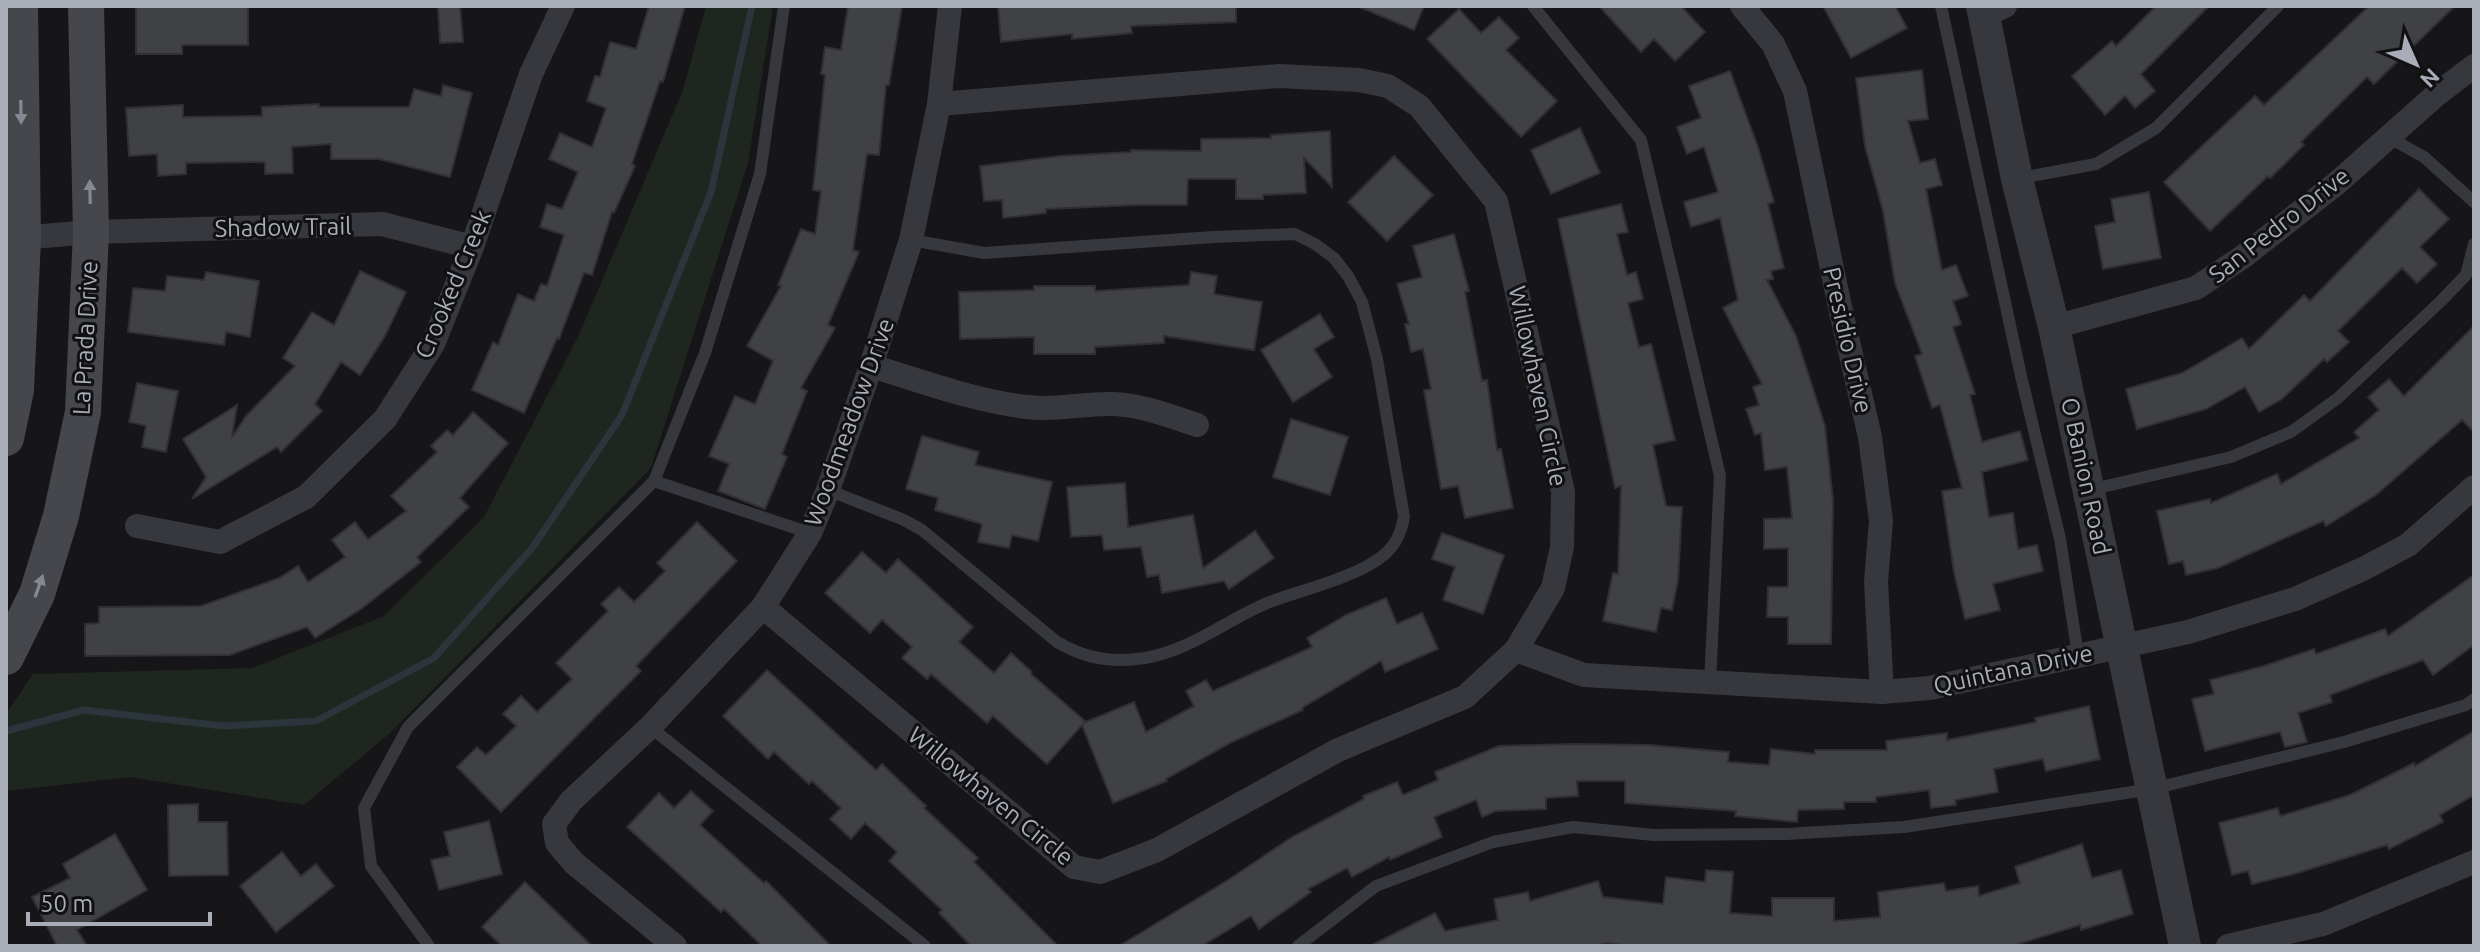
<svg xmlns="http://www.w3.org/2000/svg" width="2480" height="952" font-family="Ubuntu,sans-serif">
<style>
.green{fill:#1e261f}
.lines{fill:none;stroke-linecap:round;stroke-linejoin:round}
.stream{stroke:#2c353c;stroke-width:7}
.building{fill:#404145;stroke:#303034;stroke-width:2}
.service{stroke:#37383d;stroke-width:12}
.minor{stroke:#37383d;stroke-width:24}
.tertiary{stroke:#37383d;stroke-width:32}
.secondary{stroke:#45474d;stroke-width:36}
.oneway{fill:#858993}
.labels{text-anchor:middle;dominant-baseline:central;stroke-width:6;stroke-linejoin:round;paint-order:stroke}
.street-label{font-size:24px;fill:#a8adb8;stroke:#111113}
</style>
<rect width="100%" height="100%" fill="#161618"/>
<!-- green -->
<polygon class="green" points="706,6 773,6 748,163 651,468 389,734 304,805 130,777 6,791 6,714 33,674 253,668 384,616 484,517 578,337 683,90"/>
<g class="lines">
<!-- stream -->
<polyline class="stream" points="6,731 84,710 223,726 316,721 434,658 533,547 622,415 711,192 752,6"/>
</g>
<!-- building -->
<g class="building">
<polygon points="136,6 248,6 248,45 182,45 182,54 136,54"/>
<polygon points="438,6 460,6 463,42 440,43"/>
<polygon points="649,6 685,6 663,82 660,81 632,164 635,166 614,213 612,212 592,275 584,273 559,339 557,338 524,413 472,390 493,342 498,345 518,294 534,301 541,284 547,286 564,235 540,227 547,204 562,209 578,172 549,159 560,133 592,147 606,108 587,101 595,76 600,77 610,42 636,49"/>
<polygon points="848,6 902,6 889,85 886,85 879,155 867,154 853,250 859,252 828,325 835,328 801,388 807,391 782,454 787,457 765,509 718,491 729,464 709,456 735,396 755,404 773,361 747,346 781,286 778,285 801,229 815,234 821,191 813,190 825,75 821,74 825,47 841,50"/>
<polygon points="998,6 1236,6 1236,22 1131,26 1132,33 1072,39 1072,34 1001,42"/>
<polygon points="1357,6 1424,6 1414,30"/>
<polygon points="1599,6 1681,6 1705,32 1675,61 1654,39 1641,52"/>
<polygon points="1823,6 1895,6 1907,28 1851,58"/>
<polygon points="2156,6 2209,6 2141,74 2155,91 2135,108 2125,96 2105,115 2072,76 2112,41 2116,46"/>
<polygon points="2369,6 2455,6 2374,84 2367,77 2301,142 2304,145 2270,178 2268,176 2210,231 2164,182 2255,96 2264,105"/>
<polygon points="1459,9 1481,33 1499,17 1519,38 1506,50 1557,101 1521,137 1427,39"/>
<polygon points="1922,70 1928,119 1908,121 1920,163 1935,159 1942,185 1926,189 1942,270 1956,265 1968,296 1953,301 1961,324 1953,327 1975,394 1970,395 1982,442 2020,431 2028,460 1982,472 1989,517 2013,513 2018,549 2037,545 2043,571 1993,584 2000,610 1965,619 1954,572 1942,491 1962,488 1940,405 1932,408 1915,356 1922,354 1895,283 1883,211 1865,146 1856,78"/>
<polygon points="1730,71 1758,147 1774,202 1768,204 1784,268 1771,271 1773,279 1767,280 1796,336 1825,426 1833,501 1831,644 1788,644 1788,617 1767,617 1768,587 1788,587 1788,548 1764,549 1764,519 1792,518 1787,467 1765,470 1761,433 1755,435 1746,409 1759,405 1753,387 1762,384 1723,308 1738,300 1720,218 1691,227 1684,202 1718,192 1704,147 1687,154 1677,127 1701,118 1689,86"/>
<polygon points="443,85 472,93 450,177 379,159 331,159 331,144 292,147 293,173 265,174 265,162 186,163 186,174 158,176 157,154 129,156 126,108 183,105 183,117 262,116 262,107 319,104 319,107 409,107 414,89 441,96"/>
<polygon points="1580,128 1600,173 1551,194 1531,150"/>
<polygon points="1330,131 1332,187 1304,158 1306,193 1263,195 1263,199 1236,199 1236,179 1188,179 1187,205 1135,205 1046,209 1046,213 1003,218 1002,200 984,201 980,166 1060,156 1131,152 1131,150 1201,151 1201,139 1271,138 1271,135"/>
<polygon points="1394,156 1433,195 1387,241 1348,202"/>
<polygon points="2419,189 2449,219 2420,247 2437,264 2417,283 2402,268 2338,331 2349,342 2327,362 2324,359 2282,399 2259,412 2245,387 2206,409 2137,429 2126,389 2182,373 2242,338 2249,349 2304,295 2310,301"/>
<polygon points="2149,192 2161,258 2103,269 2095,226 2115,222 2111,199"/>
<polygon points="1621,204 1628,232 1617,234 1627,275 1636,272 1643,299 1628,303 1639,347 1651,344 1675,440 1653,445 1666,506 1682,507 1678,580 1672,610 1661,608 1656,632 1603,621 1613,573 1618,574 1621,486 1615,488 1558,219"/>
<polygon points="1454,234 1469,291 1465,292 1482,381 1487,380 1497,450 1501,449 1513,508 1465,518 1458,486 1441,489 1424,390 1431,389 1423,349 1411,352 1405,324 1409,324 1397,284 1422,277 1413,246"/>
<polygon points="360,271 406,292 385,336 360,375 341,362 315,404 322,411 281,452 277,447 192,499 206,477 183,439 237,405 232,437 246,416 295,366 283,358 312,312 334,325"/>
<polygon points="206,272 259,281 250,337 226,332 224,345 128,332 133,288 165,291 167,276 204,280"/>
<polygon points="1191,272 1217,276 1214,294 1262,302 1254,350 1164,336 1164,343 1095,347 1095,354 1034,354 1034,337 960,339 959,292 1034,290 1034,286 1095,286 1095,291 1189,285"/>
<polygon points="1320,314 1334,337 1314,349 1332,377 1293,402 1261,350"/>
<polygon points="2474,326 2474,432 2462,420 2376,495 2326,526 2323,521 2218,568 2186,575 2183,561 2169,564 2157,511 2210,499 2211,503 2277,474 2281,484 2359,438 2354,432 2379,410 2368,397 2389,379 2404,396"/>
<polygon points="137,383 178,391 166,452 142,447 146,426 129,422"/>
<polygon points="473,412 508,443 460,498 469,507 417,557 421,562 361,609 315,638 307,627 230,655 85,656 85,624 99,623 99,607 201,606 279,578 298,566 308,582 345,557 332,540 355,522 368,539 406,511 391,496 437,452 431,446 447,430 453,435"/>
<polygon points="1291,419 1348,437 1330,495 1273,477"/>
<polygon points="922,436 979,452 975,465 1052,482 1038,541 1012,535 1009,548 978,542 982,524 935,510 938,498 906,489"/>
<polygon points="1125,483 1128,527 1193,515 1203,568 1255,531 1274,558 1229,589 1224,581 1162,593 1159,575 1147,577 1141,547 1104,550 1102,535 1071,537 1067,487"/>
<polygon points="697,522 737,561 636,666 641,671 501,812 457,767 477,747 486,755 516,726 503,714 521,696 537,712 572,679 556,663 608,611 601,604 619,587 634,602 665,571 657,563"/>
<polygon points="1442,533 1504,555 1483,614 1443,600 1455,567 1432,559"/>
<polygon points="862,552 886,573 898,559 973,627 959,642 994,673 1011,653 1032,672 1031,674 1085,721 1083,723 1134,702 1146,732 1194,706 1186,691 1206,680 1213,691 1312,647 1307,638 1346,615 1386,598 1397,624 1422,613 1438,649 1385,672 1381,661 1302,708 1303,710 1232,742 1166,779 1167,781 1113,803 1082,725 1047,764 993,716 987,723 931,674 927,679 902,658 912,647 882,620 870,633 825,593"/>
<polygon points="2474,575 2474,645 2433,675 2423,660 2330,695 2332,702 2298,713 2307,742 2285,747 2280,732 2205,751 2192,699 2214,694 2210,680 2264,666 2314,649 2316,654 2385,629 2388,636"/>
<polygon points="767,670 876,770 882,764 926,806 924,808 978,858 974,862 1058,946 971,946 939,913 942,910 889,861 897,852 865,823 851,839 830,819 841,808 812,781 809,784 774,752 768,759 723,716"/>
<polygon points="2089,706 2100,759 2046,771 2043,759 1994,769 1998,792 1955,800 1956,805 1931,808 1929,790 1876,797 1876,802 1844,802 1844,809 1798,810 1797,822 1735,816 1736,811 1625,803 1625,781 1577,781 1578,796 1546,798 1546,809 1496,811 1482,817 1476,800 1434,817 1442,837 1390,860 1389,857 1352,877 1347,868 1308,889 1311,892 1259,929 1251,916 1202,946 1119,946 1228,880 1292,837 1364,799 1363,796 1397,782 1403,795 1438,780 1435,772 1499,746 1576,744 1649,745 1729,752 1728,762 1769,765 1771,749 1815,754 1815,750 1887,750 1886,741 1947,733 1947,740 2036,722 2035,718"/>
<polygon points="2474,731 2474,795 2440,815 2443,822 2389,849 2387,845 2294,874 2252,884 2248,871 2232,875 2219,823 2278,808 2280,816 2350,795 2414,763 2415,766"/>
<polygon points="691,791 713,811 700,825 764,883 766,881 831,946 762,946 724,909 721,912 627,827 659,793 674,808"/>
<polygon points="198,804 198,822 227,822 228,875 169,876 168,805"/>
<polygon points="489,821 502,874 439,890 431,860 450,856 444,832"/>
<polygon points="115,834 147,890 77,930 87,946 57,946 32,897 70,878 63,864"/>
<polygon points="2082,844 2092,878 2121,870 2133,914 2081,930 2080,925 2012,946 1631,946 1606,943 1595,946 1370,946 1435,913 1445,931 1498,920 1494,899 1528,892 1530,901 1598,881 1603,897 1663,904 1666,877 1705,882 1706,870 1733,872 1730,913 1772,916 1772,898 1834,898 1834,921 1880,917 1878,892 1944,883 1946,891 1978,886 1979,896 2020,883 2015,867"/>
<polygon points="282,852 301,876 316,864 334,886 276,932 240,886"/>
<polygon points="525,882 592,946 502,946 482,927"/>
</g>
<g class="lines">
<!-- service -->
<g class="service">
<polyline points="1533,6 1641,140 1720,476 1710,682"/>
<polyline points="1941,6 2021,376 2060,539 2078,655"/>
<polyline points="2388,137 2424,157 2474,202"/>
<polyline points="2020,178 2096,164 2156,128 2278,6"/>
<polyline points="654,481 705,353 760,174 784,6"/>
<path d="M 828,490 L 904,520 L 922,530 L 1057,642 C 1086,659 1112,663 1145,658 C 1189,651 1227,620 1267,603 C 1301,590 1359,577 1385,554 C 1397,543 1401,532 1404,517 L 1377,359 L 1362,302 L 1348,276 L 1334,258 L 1315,244 L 1295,234 L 1213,237 L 984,253 L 911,240"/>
<polyline points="2089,490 2231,457 2291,432 2338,398 2441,301 2466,275 2474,244"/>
<polyline points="650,727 925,946"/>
<polyline points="429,946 371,866 364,808 408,727 654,481 810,533"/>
<polyline points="1298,946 1376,886 1493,842 1573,827 1654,835 1786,834 1904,827 2152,789 2344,742 2466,705 2474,699"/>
</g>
<!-- minor -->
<g class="minor">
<polyline points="1742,6 1773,44 1795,91 1840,307 1870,437 1881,521 1876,582 1882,692"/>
<polyline points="1985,15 2005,6"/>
<polyline points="8,239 91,232 382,224 472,247"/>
<polyline points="2054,327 2196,288 2244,256 2337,183 2436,95 2474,66"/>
<path d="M 871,366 C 922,381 974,401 1027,407 C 1055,411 1084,403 1113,404 C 1143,405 1169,416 1197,425"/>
<polyline points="137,526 220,542 306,497 385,419 433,344 472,247 531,74 563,6"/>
<polyline points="763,607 1074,867 1100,872 1157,850 1338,750 1465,697 1516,650 1553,588 1562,547 1563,492 1496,201 1419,106 1388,86 1359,80 1279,76 939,104"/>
<polyline points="1516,650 1584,675 1882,692 1930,688 2188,632 2295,599 2363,569 2408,545 2474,487"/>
<polyline points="675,946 574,863 557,843 554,824 571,801 650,727 763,607 810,533 828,490 871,366 911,240 939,104 950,6"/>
<polyline points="2228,946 2323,924 2474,862"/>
</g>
<!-- tertiary -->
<polyline class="tertiary" points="1982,6 2017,179 2054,327 2185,946"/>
<!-- secondary -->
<g class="secondary">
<polyline points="6,438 16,390 23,239 20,6"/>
<polyline points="6,657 37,594 61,516 83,412 91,232 86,6"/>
</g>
</g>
<!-- one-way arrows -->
<defs><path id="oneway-solid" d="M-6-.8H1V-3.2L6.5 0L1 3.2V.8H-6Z" transform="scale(2)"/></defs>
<g class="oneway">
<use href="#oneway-solid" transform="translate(21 112) rotate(89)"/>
<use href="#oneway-solid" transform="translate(90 192) rotate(-91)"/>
<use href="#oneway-solid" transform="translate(39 586) rotate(-71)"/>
</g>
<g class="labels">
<!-- street labels -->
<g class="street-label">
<text transform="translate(2279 225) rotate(-38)">San Pedro Drive</text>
<text transform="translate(283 227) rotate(-1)">Shadow Trail</text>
<text transform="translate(453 284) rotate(-67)">Crooked Creek</text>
<text transform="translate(85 338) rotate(-87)">La Prada Drive</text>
<text transform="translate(1848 340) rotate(77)">Presidio Drive</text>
<text transform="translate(1538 386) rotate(78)">Willowhaven Circle</text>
<text transform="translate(849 422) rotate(-70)">Woodmeadow Drive</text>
<text transform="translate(2086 476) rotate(78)">O Banion Road</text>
<text transform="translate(2013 669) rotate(-12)">Quintana Drive</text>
<text transform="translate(991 796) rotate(39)">Willowhaven Circle</text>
</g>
</g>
<!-- border -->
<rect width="2480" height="952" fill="none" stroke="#a8adb8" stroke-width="16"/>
<!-- north arrow -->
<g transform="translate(2416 64) rotate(135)" stroke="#111113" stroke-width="6" paint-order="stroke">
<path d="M0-6L14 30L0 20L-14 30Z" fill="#a8adb8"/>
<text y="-12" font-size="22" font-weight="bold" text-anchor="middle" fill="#a8adb8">N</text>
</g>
<!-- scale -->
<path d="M28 912v12h182v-12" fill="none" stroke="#a8adb8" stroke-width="4"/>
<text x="40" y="912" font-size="24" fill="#a8adb8" stroke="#111113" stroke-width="6" paint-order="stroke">50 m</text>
</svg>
